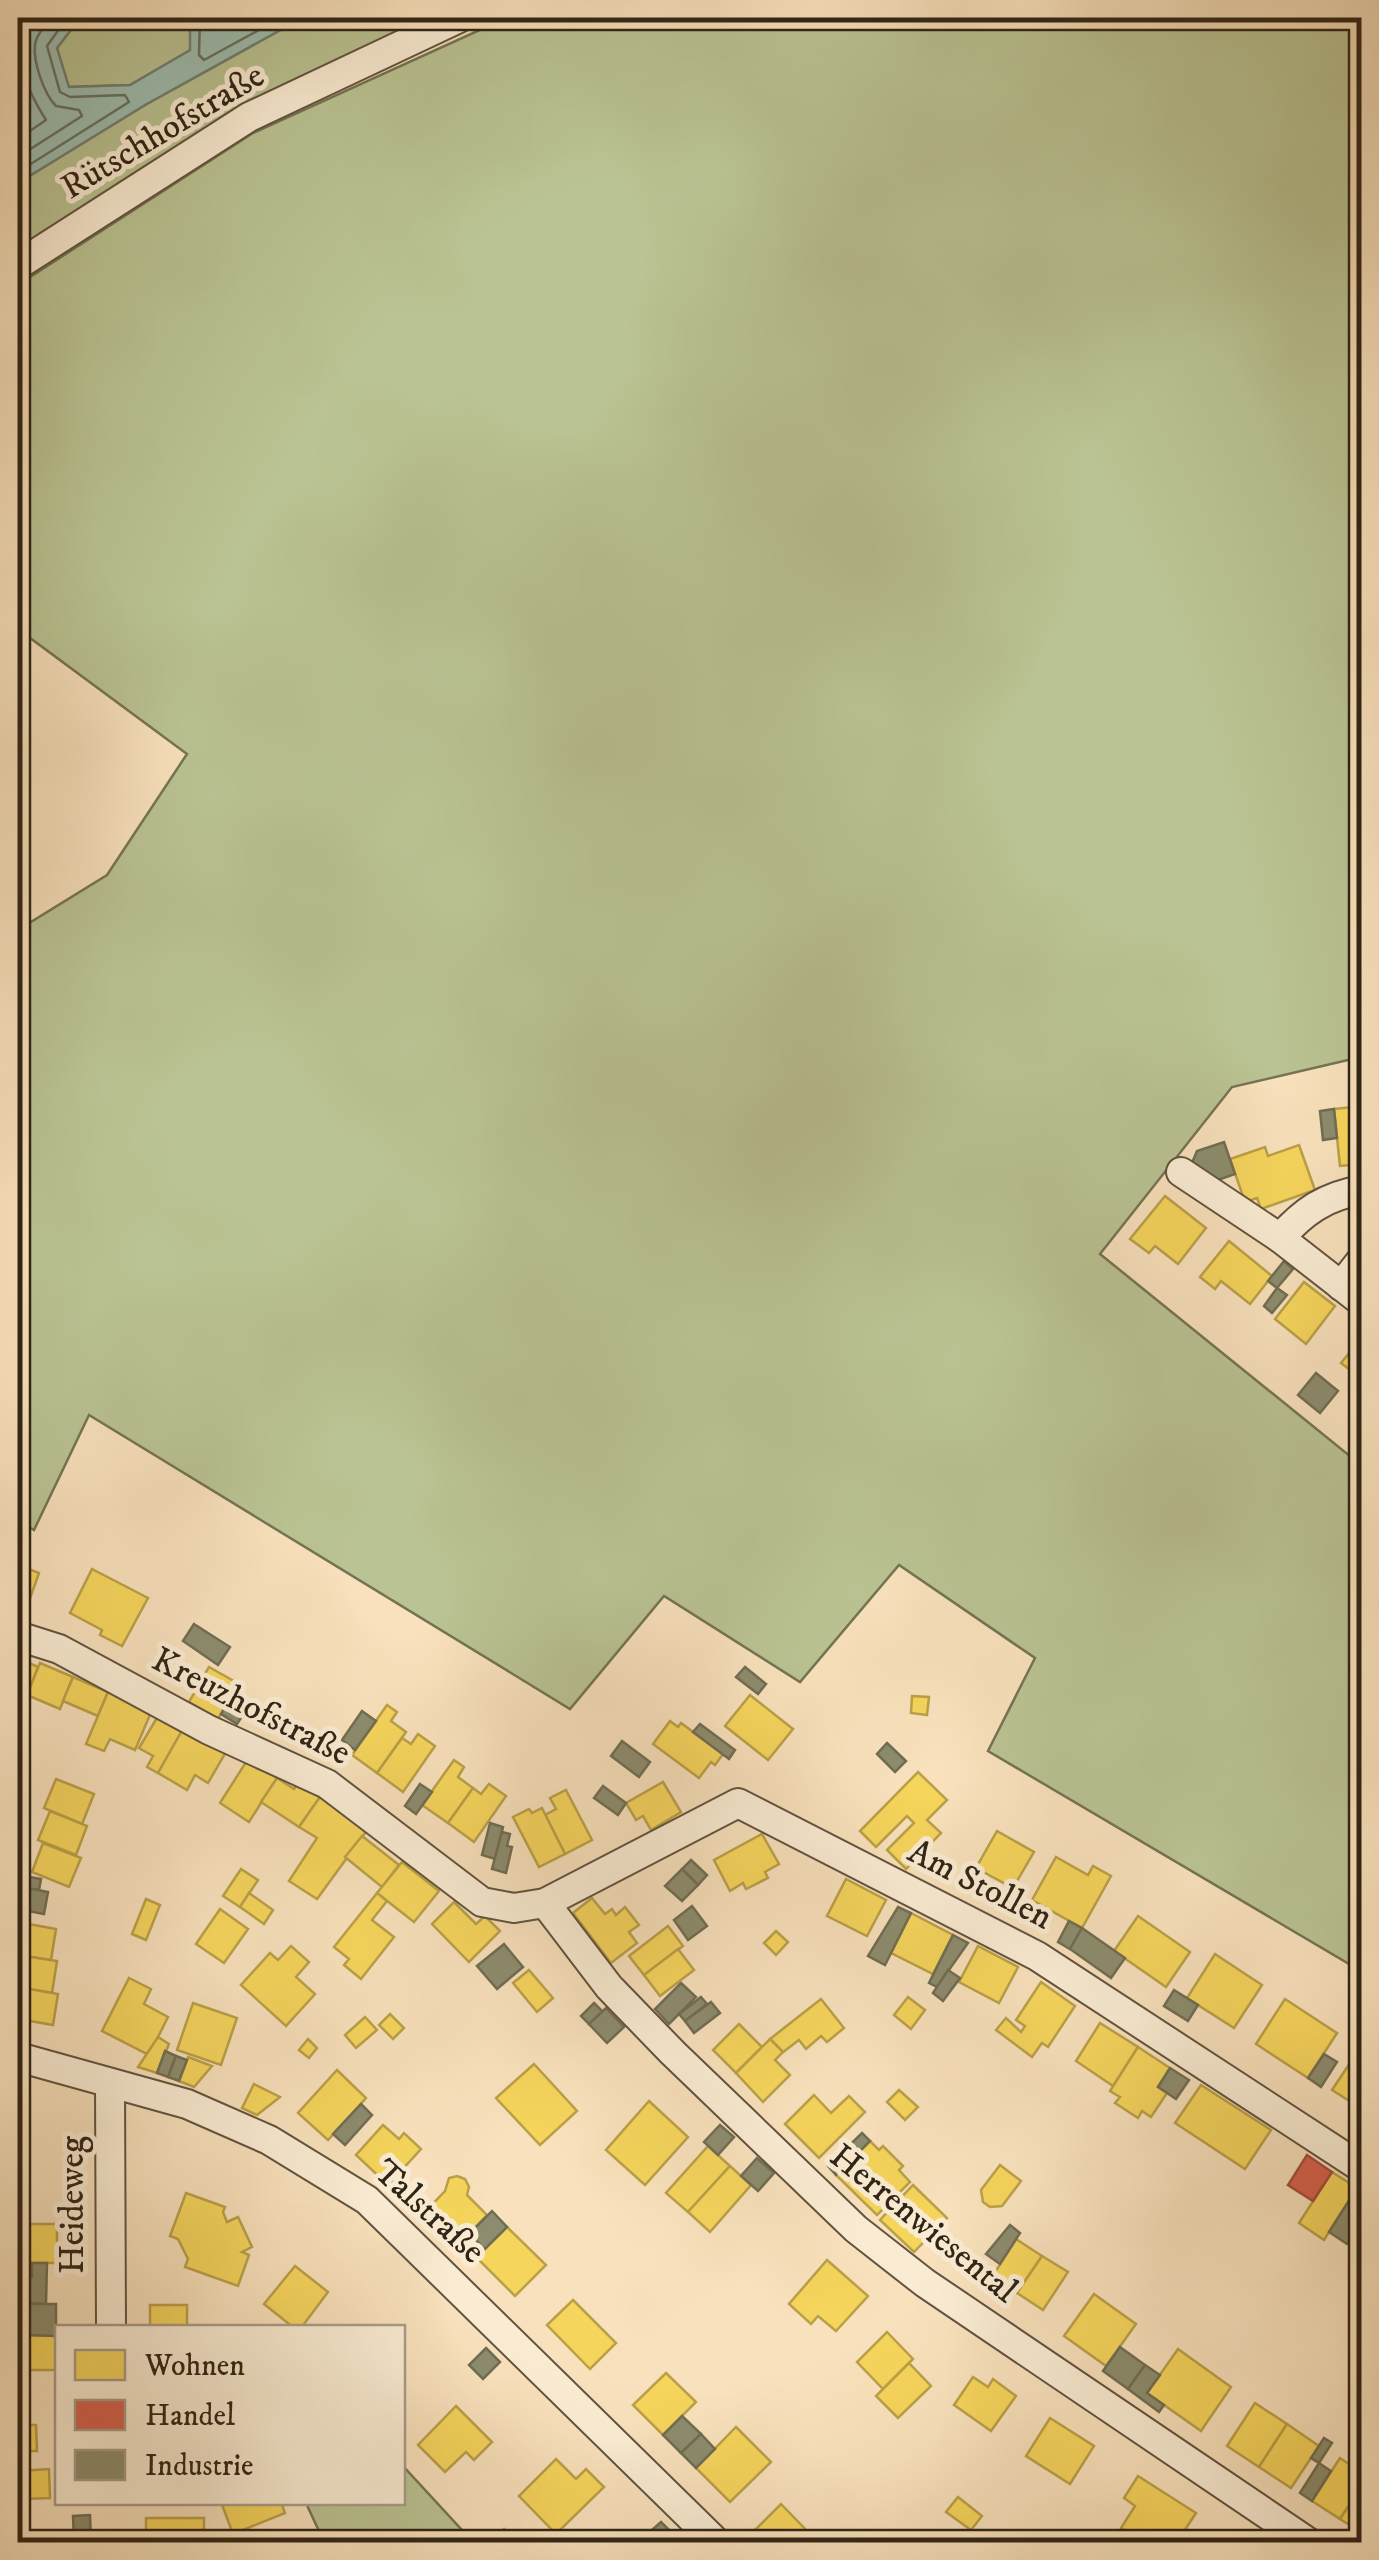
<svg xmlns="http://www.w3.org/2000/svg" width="1379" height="2560" font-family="'IM FELL DW Pica',serif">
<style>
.green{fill:#bac393;stroke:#747454;stroke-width:2.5}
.water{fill:#9dbeb1;stroke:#718073;stroke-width:2.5}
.homes{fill:#f6d55c;stroke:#baa047;stroke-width:2.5}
.shops{fill:#d6604d;stroke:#a44e3c;stroke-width:2.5}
.industry{fill:#8c8c6e;stroke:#706d53;stroke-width:2.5}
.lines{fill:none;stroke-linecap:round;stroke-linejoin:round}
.shore{stroke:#667163;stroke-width:2.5}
.minor-casing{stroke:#61533f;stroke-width:32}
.minor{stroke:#faecd3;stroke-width:28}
.labels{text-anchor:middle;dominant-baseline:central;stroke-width:10;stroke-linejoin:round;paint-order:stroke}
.street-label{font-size:35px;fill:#2f2415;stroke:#faecd3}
</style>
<rect width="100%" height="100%" fill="#f8e1bc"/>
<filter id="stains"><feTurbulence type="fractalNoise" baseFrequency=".002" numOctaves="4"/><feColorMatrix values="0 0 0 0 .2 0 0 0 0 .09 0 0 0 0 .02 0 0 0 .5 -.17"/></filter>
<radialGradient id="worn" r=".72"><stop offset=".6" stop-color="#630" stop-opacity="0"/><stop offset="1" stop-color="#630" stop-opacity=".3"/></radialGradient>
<!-- green -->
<g class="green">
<polygon points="80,18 190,18 191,50 130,85 68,87 57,48"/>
<polygon points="302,18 429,18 18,255 18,183 145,105"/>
<polygon points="506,18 1361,18 1361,1057 1232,1087 1100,1254 1361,1465 1361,1971 988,1751 1035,1658 899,1565 800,1682 664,1596 570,1709 89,1415 34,1530 18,1521 18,930 107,875 187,754 18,629 18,306 24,281 253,133"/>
<polygon points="403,2466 473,2542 324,2542 306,2503 402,2502"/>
</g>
<!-- water -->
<polygon class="water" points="18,18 80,18 57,48 69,87 130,85 190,50 190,18 302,18 145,105 18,183"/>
<!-- homes -->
<g class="homes">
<polygon points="1362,1106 1362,1164 1340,1166 1334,1109"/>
<polygon points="1299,1145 1315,1190 1261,1209 1257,1198 1245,1202 1230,1159 1265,1147 1268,1156"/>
<polygon points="1165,1196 1206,1228 1178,1264 1155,1246 1149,1253 1130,1239"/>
<polygon points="1229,1241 1272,1276 1250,1304 1221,1281 1215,1289 1200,1277"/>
<polygon points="1304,1282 1335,1306 1306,1344 1275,1319"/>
<polygon points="1362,1337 1362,1379 1341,1363"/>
<polygon points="18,1565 39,1573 21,1624 18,1623"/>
<polygon points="92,1569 148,1598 122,1646 100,1635 102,1630 70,1613"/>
<polygon points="18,1658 38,1667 23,1705 18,1703"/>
<polygon points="40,1663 73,1677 60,1709 27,1695"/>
<polygon points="209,1667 239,1684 218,1719 189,1702"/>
<polygon points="73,1677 108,1692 98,1716 63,1701"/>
<polygon points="108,1692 152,1710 135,1750 110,1739 104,1751 86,1744"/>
<polygon points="750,1695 793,1729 768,1760 725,1726"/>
<polygon points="912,1696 929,1697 927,1715 911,1713"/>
<polygon points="387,1705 397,1712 391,1721 406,1732 377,1773 352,1755"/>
<polygon points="158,1716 182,1731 158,1773 147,1767 153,1756 139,1748"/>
<polygon points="670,1721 678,1727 681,1723 723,1754 715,1765 711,1762 699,1778 653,1744"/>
<polygon points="184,1727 226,1752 208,1783 195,1775 187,1790 158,1773"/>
<polygon points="418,1734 435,1746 403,1792 377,1773 402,1738 411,1744"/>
<polygon points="248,1759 277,1778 249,1822 220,1803"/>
<polygon points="454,1760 464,1767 458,1777 473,1788 448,1823 422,1805"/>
<polygon points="918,1772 947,1800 927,1820 941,1833 906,1869 887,1850 914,1823 907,1816 876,1847 860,1831"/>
<polygon points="277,1778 294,1789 298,1783 320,1797 299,1827 261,1802"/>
<polygon points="56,1779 94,1794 82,1824 44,1808"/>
<polygon points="663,1782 681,1812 651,1830 643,1816 636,1820 626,1803"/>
<polygon points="489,1784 506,1796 474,1842 448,1823 473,1788 481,1794"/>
<polygon points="566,1790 592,1840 565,1854 545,1815 556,1809 550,1798"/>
<polygon points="320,1797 368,1829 317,1899 289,1881 317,1838 299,1827"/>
<polygon points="542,1808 565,1854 539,1867 513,1817 529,1809 532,1813"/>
<polygon points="50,1811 87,1826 76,1855 38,1840"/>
<polygon points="997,1831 1034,1852 1013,1888 976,1868"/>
<polygon points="762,1834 779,1864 765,1872 768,1878 746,1889 743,1883 730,1891 714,1860"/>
<polygon points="362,1836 399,1865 382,1887 345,1857"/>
<polygon points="43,1843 81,1858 69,1887 32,1872"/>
<polygon points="1056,1857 1088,1875 1093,1866 1111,1876 1082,1928 1032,1900"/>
<polygon points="402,1862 439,1891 414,1922 377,1893"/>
<polygon points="241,1869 258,1880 240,1907 223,1896"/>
<polygon points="846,1879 886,1900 867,1936 827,1916"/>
<polygon points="249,1893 273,1910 264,1924 240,1907"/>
<polygon points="377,1893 387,1901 372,1920 394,1937 361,1979 344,1965 349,1959 334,1947"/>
<polygon points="592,1898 605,1914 612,1909 616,1915 625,1907 639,1925 629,1932 637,1943 611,1963 573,1913"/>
<polygon points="146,1899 160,1905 146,1940 132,1934"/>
<polygon points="454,1902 476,1924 485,1916 500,1931 469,1962 432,1924"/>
<polygon points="220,1909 248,1929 224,1963 196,1944"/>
<polygon points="911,1913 953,1935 933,1974 891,1953"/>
<polygon points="1138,1916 1190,1952 1166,1987 1114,1951"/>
<polygon points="18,1922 56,1929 51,1960 18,1955"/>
<polygon points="668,1926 683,1946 644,1975 629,1956"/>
<polygon points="776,1931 788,1942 776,1955 764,1943"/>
<polygon points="291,1946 309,1962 296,1977 315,1994 286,2026 241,1985 270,1953 278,1960"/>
<polygon points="978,1946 1018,1967 999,2003 959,1982"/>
<polygon points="678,1949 694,1970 660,1996 644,1975"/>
<polygon points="1215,1954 1262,1985 1234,2028 1187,1998"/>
<polygon points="18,1955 57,1961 52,1993 18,1987"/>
<polygon points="529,1970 553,1998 537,2012 513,1983"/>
<polygon points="129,1978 151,1989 144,2004 168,2017 149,2055 102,2031"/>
<polygon points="1041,1982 1075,2006 1048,2047 1042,2043 1032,2057 996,2030 1006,2018 1021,2032 1025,2026 1016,2020"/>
<polygon points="18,1987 58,1994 53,2025 18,2019"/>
<polygon points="908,1997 925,2010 911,2029 894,2015"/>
<polygon points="821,1999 844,2028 827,2042 821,2036 806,2049 799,2040 783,2052 770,2039"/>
<polygon points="1285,1999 1337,2033 1308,2078 1256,2044"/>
<polygon points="193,2003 237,2018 221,2065 177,2050"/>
<polygon points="390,2014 404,2028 393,2039 379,2025"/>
<polygon points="365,2017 377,2030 356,2048 345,2035"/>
<polygon points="1100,2023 1138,2047 1113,2086 1076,2061"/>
<polygon points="739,2024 762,2047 736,2073 713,2050"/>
<polygon points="158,2037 169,2044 157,2073 138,2067"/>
<polygon points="308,2039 317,2048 309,2058 299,2050"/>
<polygon points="770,2039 783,2052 775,2060 790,2075 763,2102 736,2073"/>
<polygon points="1362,2045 1362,2109 1332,2090"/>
<polygon points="1138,2047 1170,2068 1158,2087 1167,2093 1151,2117 1142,2111 1138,2118 1115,2103 1120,2097 1110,2091"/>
<polygon points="188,2057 212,2066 194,2087 179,2081"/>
<polygon points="534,2064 577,2111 540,2145 496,2098"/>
<polygon points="337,2070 366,2098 328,2140 298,2113"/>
<polygon points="254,2084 280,2097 257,2115 242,2108"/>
<polygon points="1201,2085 1271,2130 1245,2169 1175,2123"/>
<polygon points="899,2090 918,2107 905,2120 887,2102"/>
<polygon points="814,2095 831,2113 849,2096 865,2112 819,2158 785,2124"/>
<polygon points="649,2101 688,2137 645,2185 606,2150"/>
<polygon points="18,2102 27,2102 28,2163 18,2163"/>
<polygon points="383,2125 399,2139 404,2133 421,2149 388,2185 356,2155"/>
<polygon points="870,2141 879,2150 883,2146 903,2166 899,2170 910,2182 877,2215 836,2175"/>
<polygon points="708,2146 730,2166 688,2212 666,2193"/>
<polygon points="1000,2165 1021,2181 1002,2206 990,2207 983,2202 981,2190"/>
<polygon points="730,2166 751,2185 710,2232 688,2212"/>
<polygon points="1332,2172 1357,2188 1324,2240 1299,2223"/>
<polygon points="457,2176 465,2179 469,2187 467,2195 487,2215 456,2247 423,2214 445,2191 449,2178"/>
<polygon points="913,2185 947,2218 914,2252 880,2220"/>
<polygon points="186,2193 225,2207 223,2212 227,2222 238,2217 252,2247 242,2252 249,2255 238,2286 185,2267 188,2259 178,2239 170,2236"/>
<rect x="18" y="2224" width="39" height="39"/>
<polygon points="507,2227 546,2265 515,2296 476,2257"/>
<polygon points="1016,2239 1042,2256 1017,2293 992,2277"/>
<polygon points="1042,2256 1068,2272 1043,2310 1017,2293"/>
<polygon points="827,2260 868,2296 836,2331 818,2316 811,2324 789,2304"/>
<polygon points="295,2266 328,2292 301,2328 294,2328 264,2304"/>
<polygon points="1094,2294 1136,2324 1106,2366 1064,2336"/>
<polygon points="573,2300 616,2343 590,2369 547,2325"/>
<rect x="150" y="2305" width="37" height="23"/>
<polygon points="887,2332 913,2359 883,2389 857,2362"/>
<polygon points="18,2335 56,2336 56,2370 27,2370 27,2402 18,2402"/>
<polygon points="1178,2349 1231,2387 1201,2431 1147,2393"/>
<polygon points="909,2363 931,2386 898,2418 876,2396"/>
<polygon points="666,2373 696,2402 663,2435 633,2405"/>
<polygon points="973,2377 988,2387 993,2379 1016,2396 991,2431 954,2405"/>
<polygon points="1255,2403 1287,2424 1259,2467 1227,2446"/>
<polygon points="456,2406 492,2442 474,2460 466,2452 445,2472 418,2445"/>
<polygon points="1050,2418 1094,2446 1070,2484 1026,2456"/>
<polygon points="1287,2424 1319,2446 1291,2488 1259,2467"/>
<polygon points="18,2425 36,2425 37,2451 18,2451"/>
<polygon points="736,2427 771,2462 730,2502 696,2468"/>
<polygon points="1340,2458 1362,2473 1362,2486 1340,2519 1312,2501"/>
<polygon points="556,2459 576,2479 586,2469 604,2487 556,2534 519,2496"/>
<polygon points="49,2469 50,2498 20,2499 19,2471"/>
<polygon points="1138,2476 1196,2513 1177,2542 1159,2532 1152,2542 1143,2542 1121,2528 1135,2506 1124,2498"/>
<polygon points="1362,2486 1362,2533 1340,2519"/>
<polygon points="958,2497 982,2516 971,2530 946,2512"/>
<polygon points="221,2502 281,2502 285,2513 233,2534"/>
<polygon points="781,2504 809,2533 800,2542 770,2542 756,2529"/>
<rect x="146" y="2518" width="58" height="24"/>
<polygon points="504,2529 517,2542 491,2541"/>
</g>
<!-- shops -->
<polygon class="shops" points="1307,2155 1332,2172 1313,2201 1288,2185"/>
<!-- industry -->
<g class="industry">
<polygon points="1334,1109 1337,1138 1323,1140 1320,1111"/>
<polygon points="1224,1142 1235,1174 1212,1182 1191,1165 1197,1151"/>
<polygon points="1284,1261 1293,1269 1277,1288 1268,1281"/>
<polygon points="1277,1288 1287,1295 1272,1313 1264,1306"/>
<polygon points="1316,1373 1338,1391 1320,1413 1298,1395"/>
<polygon points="194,1624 230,1647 218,1665 183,1641"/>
<polygon points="745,1667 766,1684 758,1694 736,1677"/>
<polygon points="234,1692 251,1702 237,1724 221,1714"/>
<polygon points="362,1711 376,1721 355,1750 342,1740"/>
<polygon points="700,1724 735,1750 729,1759 693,1732"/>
<polygon points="622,1741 650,1762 639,1777 611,1756"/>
<polygon points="887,1743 906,1761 895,1772 877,1754"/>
<polygon points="420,1784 432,1792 416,1814 405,1806"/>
<polygon points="603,1786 626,1803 618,1815 594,1798"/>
<polygon points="490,1823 503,1827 495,1859 482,1855"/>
<polygon points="502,1832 510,1834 507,1846 512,1847 506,1873 492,1869"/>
<polygon points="691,1860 707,1875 698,1885 682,1869"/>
<polygon points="682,1869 698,1885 682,1901 665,1886"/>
<polygon points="19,1875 41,1879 39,1890 18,1887"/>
<polygon points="1009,1886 1022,1894 1010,1914 998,1906"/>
<polygon points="27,1888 48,1892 44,1914 23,1910"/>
<polygon points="692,1906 707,1926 688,1940 674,1920"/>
<polygon points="898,1907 911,1913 885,1965 868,1956"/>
<polygon points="1069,1921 1082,1928 1070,1949 1058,1942"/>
<polygon points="1082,1928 1125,1958 1111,1978 1070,1949"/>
<polygon points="953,1935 968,1943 937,1987 929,1983"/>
<polygon points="504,1944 523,1967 497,1989 477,1966"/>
<polygon points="948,1970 960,1978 943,2001 933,1993"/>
<polygon points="681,1983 696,1997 669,2024 655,2009"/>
<polygon points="1174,1990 1198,2005 1188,2021 1164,2006"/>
<polygon points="701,1997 707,2004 685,2021 679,2014"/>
<polygon points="711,2002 720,2013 694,2033 685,2021"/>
<polygon points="594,2003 603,2012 589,2024 581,2016"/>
<polygon points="606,2008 624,2027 607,2043 589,2024"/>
<polygon points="165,2051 176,2056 168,2077 157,2073"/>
<polygon points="1324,2054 1337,2062 1321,2087 1308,2078"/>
<polygon points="176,2056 187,2060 179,2081 168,2077"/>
<polygon points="1170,2068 1189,2080 1176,2099 1158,2087"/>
<polygon points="361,2104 372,2115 345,2145 333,2134"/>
<polygon points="720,2125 734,2137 718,2155 704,2142"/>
<polygon points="862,2133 870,2141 836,2175 828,2166"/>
<polygon points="757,2158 774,2173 758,2191 741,2176"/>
<polygon points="1357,2188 1362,2191 1362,2221 1347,2244 1329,2232"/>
<polygon points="492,2211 507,2227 485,2249 469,2234"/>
<polygon points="1010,2225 1020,2233 1000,2264 986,2254"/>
<polygon points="32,2263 47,2263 46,2304 20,2303 21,2277 32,2277"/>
<polygon points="29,2304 56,2304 56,2336 28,2335"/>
<polygon points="1120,2347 1145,2365 1128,2389 1103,2371"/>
<polygon points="486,2348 500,2362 483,2379 469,2365"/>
<polygon points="1145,2365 1160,2375 1147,2393 1164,2405 1159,2412 1128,2389"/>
<polygon points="682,2416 701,2434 681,2453 663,2435"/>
<polygon points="701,2434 715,2449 696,2468 681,2453"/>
<polygon points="1324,2438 1332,2443 1319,2463 1311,2458"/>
<polygon points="1319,2463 1331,2471 1312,2501 1300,2493"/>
<polygon points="90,2515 91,2542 74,2542 73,2516"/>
<polygon points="661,2522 676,2537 670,2542 649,2542 644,2537"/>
</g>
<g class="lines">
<!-- shore -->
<g class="shore">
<polyline points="200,18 199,55 204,60 281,18"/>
<path d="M 18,139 L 46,120 C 27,90 8,50 33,18"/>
<path d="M 18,157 L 82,116 L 79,110 L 56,106 C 44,94 33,62 35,45 C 36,35 45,26 52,18"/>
<polyline points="18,172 129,102 125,95 70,97 60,92 47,46 67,18"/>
</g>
<!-- minor casing -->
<g class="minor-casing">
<g id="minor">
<polyline points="18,265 249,117 459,18"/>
<polyline points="1181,1172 1280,1238 1362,1302"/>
<path d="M 1280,1238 C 1303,1212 1325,1196 1362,1190"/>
<polyline points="1341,1286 1362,1259"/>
<polyline points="18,1636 59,1649 209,1730 327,1784 482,1902 514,1908 545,1903 738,1803 1037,1956 1362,2168"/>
<polyline points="545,1903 609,1987 673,2053 856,2229 925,2283 1308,2542"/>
<polyline points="18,2057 187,2104 269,2140 367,2200 716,2542"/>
<polyline points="110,2083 111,2328"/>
</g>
</g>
<!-- minor -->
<use href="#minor" class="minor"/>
</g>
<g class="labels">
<!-- street labels -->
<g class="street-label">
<text transform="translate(163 132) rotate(-31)">Rütschhofstraße</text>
<text transform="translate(251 1707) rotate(27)">Kreuzhofstraße</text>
<text transform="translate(980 1885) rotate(27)">Am Stollen</text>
<text transform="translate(73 2205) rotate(-90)">Heideweg</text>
<text transform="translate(429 2212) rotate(42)">Talstraße</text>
<text transform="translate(923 2224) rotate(39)">Herrenwiesental</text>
</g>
</g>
<!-- margin -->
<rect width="1379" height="2560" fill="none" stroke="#f8e1bc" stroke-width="60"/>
<rect x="20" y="20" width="1339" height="2520" fill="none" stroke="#2f2415" stroke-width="5"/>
<rect x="30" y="30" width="1319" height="2500" fill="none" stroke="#2f2415" stroke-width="2.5"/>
<!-- legend -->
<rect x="55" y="2325" width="350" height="180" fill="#faecd3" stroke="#a99c87" stroke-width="2.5"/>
<rect x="75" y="2350" width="50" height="30" fill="#f6d55c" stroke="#a99c87" stroke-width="2.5"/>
<text x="145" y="2375" font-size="30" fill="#2f2415">Wohnen</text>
<rect x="75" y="2400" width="50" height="30" fill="#d6604d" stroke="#a99c87" stroke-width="2.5"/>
<text x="145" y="2425" font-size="30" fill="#2f2415">Handel</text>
<rect x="75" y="2450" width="50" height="30" fill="#8c8c6e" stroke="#a99c87" stroke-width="2.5"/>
<text x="145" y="2475" font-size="30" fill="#2f2415">Industrie</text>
<rect width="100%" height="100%" filter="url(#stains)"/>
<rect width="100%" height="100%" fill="url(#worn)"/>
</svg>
